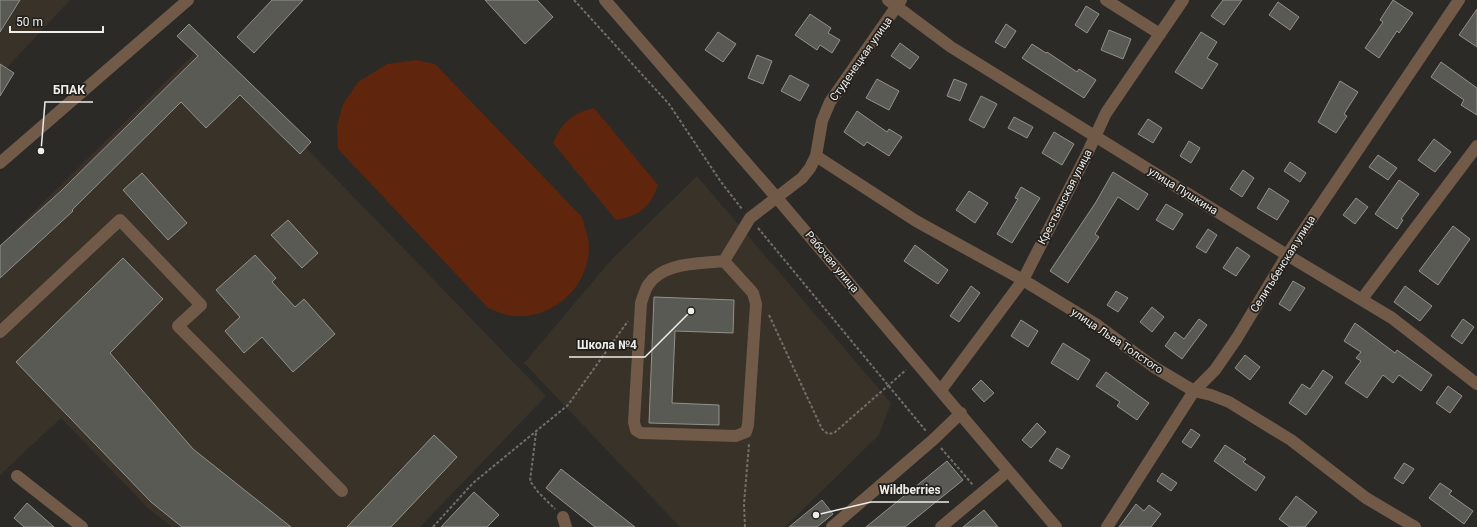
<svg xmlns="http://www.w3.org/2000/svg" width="1477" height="527" font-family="Roboto,sans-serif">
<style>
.built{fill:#383229}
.green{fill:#5f250d}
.building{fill:#5a5a55;stroke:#92918c}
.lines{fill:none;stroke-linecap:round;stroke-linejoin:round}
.path{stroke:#716f6c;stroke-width:2;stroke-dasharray:3 2;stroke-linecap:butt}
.minor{stroke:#715a47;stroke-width:12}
.labels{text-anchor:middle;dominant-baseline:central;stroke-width:3.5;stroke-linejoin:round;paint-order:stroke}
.street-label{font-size:11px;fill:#eeedea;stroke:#22201c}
.leader{fill:none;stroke:#eeedea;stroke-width:1.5}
.callout-dot{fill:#eeedea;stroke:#22201c;stroke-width:1.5}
.callout-label{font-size:12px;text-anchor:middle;font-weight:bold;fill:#eeedea;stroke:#22201c;stroke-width:3.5;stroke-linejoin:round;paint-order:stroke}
</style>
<rect width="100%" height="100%" fill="#2c2a26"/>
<!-- built -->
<g class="built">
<polygon points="0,0 70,0 0,75"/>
<polygon points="205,43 546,396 420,527 172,527 148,508 61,418 0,475 0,245"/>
<polygon points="697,176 891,403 879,435 785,527 680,527 524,363 612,259"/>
</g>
<!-- green -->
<g class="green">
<path d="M 416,60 L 435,64 L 582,217 C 584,226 589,238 589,247 C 589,287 553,319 514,316 C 506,316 496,311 488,308 L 338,149 L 337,126 L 343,104 L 358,82 L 387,64 Z"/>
<path d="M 594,108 L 658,185 C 650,208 639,216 616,220 L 553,143 C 561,123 573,113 594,108 Z"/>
</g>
<!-- building -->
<g class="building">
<polygon points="0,0 20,0 0,32"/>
<polygon points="272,0 303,0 254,53 237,37"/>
<polygon points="485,0 537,0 553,17 525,44"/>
<polygon points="1223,0 1242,0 1224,25 1211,16"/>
<polygon points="1393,0 1413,13 1399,33 1397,31 1379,58 1365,48 1383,22 1380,20"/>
<polygon points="1278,2 1299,17 1290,30 1269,15"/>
<polygon points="1086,6 1099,14 1087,33 1075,25"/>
<polygon points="1477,9 1477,47 1459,35"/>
<polygon points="810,14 831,28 828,33 840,40 832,53 820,45 817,50 795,35"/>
<polygon points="189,24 311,142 300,154 240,95 206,128 181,102 72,210 73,211 0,278 0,246 62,190 198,56 177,36"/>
<polygon points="1006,24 1016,31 1005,48 995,42"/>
<polygon points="1109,30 1131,39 1123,59 1101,50"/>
<polygon points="718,32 736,44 723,62 705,50"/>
<polygon points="1201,32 1217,42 1207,58 1218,64 1202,89 1175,72"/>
<polygon points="900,43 919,57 910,69 891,56"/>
<polygon points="1032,44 1046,53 1047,52 1077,72 1079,69 1096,80 1084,98 1022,58"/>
<polygon points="757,55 772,61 763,84 748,78"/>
<polygon points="1441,62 1477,88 1477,115 1461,105 1464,100 1431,77"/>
<polygon points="0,64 14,73 0,96"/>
<polygon points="790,75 809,85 800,101 781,91"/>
<polygon points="877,79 899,91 889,110 866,98"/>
<polygon points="954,79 967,84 960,101 947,96"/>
<polygon points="1340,81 1358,92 1344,114 1347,116 1336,133 1318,122"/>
<polygon points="981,96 997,104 984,128 969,120"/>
<polygon points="857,111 887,132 889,129 902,137 889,156 867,142 864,146 844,132"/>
<polygon points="1014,117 1033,127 1027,138 1008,128"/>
<polygon points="1148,119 1162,128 1153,143 1138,134"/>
<polygon points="1054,132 1074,144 1062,165 1042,153"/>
<polygon points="1434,139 1451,152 1435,172 1418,160"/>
<polygon points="1189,141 1200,148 1191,163 1180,156"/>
<polygon points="1378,155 1397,168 1388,180 1369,167"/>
<polygon points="1290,162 1306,173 1300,182 1284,171"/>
<polygon points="1243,170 1254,178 1242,197 1230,189"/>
<polygon points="1113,172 1148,194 1138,210 1118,197 1095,234 1099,237 1068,283 1050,271 1096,202"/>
<polygon points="142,173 187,223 168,240 123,190"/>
<polygon points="1399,180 1419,194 1401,219 1403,220 1397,229 1375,214"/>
<polygon points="1021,187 1040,198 1012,243 997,234 1018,199 1015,198"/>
<polygon points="1269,188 1289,201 1277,220 1257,208"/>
<polygon points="969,191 988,203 975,223 956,210"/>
<polygon points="1356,198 1368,207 1355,224 1343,215"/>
<polygon points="1166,204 1183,214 1173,230 1156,220"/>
<polygon points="288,220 318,253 302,268 271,235"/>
<polygon points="1453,226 1470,239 1438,285 1419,271"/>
<polygon points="1208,229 1217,235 1206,253 1196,247"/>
<polygon points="915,245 948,270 938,284 904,261"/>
<polygon points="1237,247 1250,256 1236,276 1223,268"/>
<polygon points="255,255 276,278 272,282 295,307 304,299 335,334 293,372 262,337 244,353 225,331 240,317 216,290"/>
<polygon points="123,258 163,299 110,353 193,449 291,527 182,527 151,502 16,362"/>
<polygon points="1293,281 1305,288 1290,311 1279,304"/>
<polygon points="971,286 980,293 959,322 950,316"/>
<polygon points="1405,286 1432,306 1420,321 1394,302"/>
<polygon points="1116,291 1128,298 1118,312 1107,305"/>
<polygon points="654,297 734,300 733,333 675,331 672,403 719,405 719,425 649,423"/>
<polygon points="1152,307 1164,317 1152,332 1140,322"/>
<polygon points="1199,319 1207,325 1182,359 1165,346 1175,332 1184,339"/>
<polygon points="1463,319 1474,327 1462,344 1451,336"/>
<polygon points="1021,320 1038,331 1028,347 1011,336"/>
<polygon points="1355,323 1395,353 1397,350 1432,375 1421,391 1399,375 1393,383 1383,375 1367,398 1345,383 1361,361 1356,358 1361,352 1344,341"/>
<polygon points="1063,343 1090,360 1078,380 1051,363"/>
<polygon points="1245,355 1260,367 1250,380 1235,368"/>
<polygon points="1323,370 1333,377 1306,415 1289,403 1302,384 1310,389"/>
<polygon points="1106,372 1149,403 1137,420 1117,406 1120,402 1096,386"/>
<polygon points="981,380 994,393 984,402 972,389"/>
<polygon points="1448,386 1462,396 1450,413 1436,403"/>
<polygon points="1037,423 1046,432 1031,448 1022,440"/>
<polygon points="1191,429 1200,435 1191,448 1182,442"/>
<polygon points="434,435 457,457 391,527 347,527"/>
<polygon points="1225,445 1246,459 1243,462 1265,477 1256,491 1214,461"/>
<polygon points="1057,448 1070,456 1062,469 1049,461"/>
<polygon points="947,461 963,480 905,527 866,527"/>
<polygon points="1404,463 1414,469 1403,484 1394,478"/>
<polygon points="561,469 635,527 595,527 546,488"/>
<polygon points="1162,473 1177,483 1171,491 1157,481"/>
<polygon points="1440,483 1452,491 1449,494 1473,511 1464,524 1429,498"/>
<polygon points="474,492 499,515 487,527 441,527"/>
<polygon points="1296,496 1317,512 1305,527 1290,527 1279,519"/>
<polygon points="822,500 833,514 817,527 789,527"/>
<polygon points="27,503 54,527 24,527 14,518"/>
<polygon points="1136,504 1144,511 1149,505 1161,514 1151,527 1119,527"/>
<polygon points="984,510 998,527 963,527"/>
</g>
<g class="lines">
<!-- path -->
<g class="path">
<polyline points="574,0 669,104 721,182 742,209"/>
<polyline points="758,228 926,431"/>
<polyline points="769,315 822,429 828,434 834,433 906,370"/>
<polyline points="536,433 530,481 538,492 555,509"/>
<polyline points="941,448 973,485"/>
<polyline points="433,527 473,483 568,405 628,321"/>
<polyline points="745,527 744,504 749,444"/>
</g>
<!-- minor -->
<g class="minor">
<polyline points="605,0 777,198 1056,527"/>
<polyline points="888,0 951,47 1287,255 1392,318 1477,384"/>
<polyline points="1106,0 1160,34"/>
<polyline points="816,156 916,221 1023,280 1097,325 1154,367 1194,391 1211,395 1229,402 1291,440 1366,498 1415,527"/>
<polyline points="0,163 188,0"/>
<path d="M 724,261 L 753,293 L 756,304 L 748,425 L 746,432 L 736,436 L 641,433 L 636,430 L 634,422 L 641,303 C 643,297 645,290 648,285 C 663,262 699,264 724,261 L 750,218 L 802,178 L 810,168 L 816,156 L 822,121 L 830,102 L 901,0"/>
<polyline points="1362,299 1477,146"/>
<polyline points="0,332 120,220 201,305 178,326 342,491"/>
<polyline points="941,390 1023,280 1086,156 1106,113 1183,0"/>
<polyline points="17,476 82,527"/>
<polyline points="563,517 566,527"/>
<polyline points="832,527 934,439 961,413"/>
<polyline points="941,527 1008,471"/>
<polyline points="1107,527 1194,391 1215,370 1237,338 1287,255 1459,0"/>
</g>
</g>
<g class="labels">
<!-- street labels -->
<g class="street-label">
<text transform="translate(861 59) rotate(-55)">Студенецкая улица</text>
<text transform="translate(1183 191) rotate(32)">улица Пушкина</text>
<text transform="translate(1065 197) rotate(-63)">Крестьянская улица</text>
<text transform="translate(832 262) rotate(50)">Рабочая улица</text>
<text transform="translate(1283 264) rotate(-58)">Селитьбенская улица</text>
<text transform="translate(1117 341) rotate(34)">улица Льва Толстого</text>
</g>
</g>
<!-- callouts -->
<path class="leader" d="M41 151L45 102H93M691 311L645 357H569M816 515L871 502H949"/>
<g class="callout-dot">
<circle cx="41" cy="151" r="4"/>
<circle cx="691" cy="311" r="4"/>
<circle cx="816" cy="515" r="4"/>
</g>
<g class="callout-label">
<text x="69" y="94">БПАК</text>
<text x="607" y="349">Школа №4</text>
<text x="910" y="494">Wildberries</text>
</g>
<!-- scale -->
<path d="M10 26v6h93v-6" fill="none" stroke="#eeedea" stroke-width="2"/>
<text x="16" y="26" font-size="12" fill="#eeedea" stroke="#22201c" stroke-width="3" paint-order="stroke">50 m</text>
</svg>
